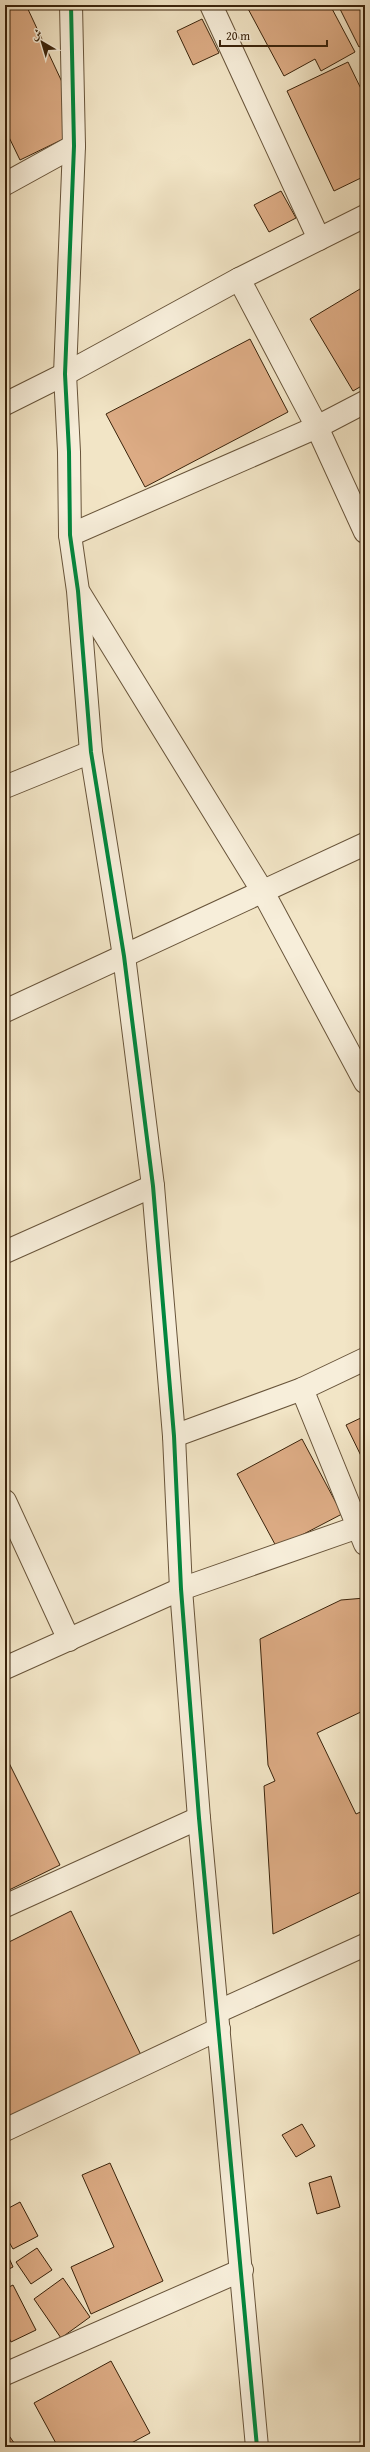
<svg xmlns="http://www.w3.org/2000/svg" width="370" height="2452" font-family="'Gentium Book Plus',Amiri,serif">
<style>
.building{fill:#dcab84;stroke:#3a230b}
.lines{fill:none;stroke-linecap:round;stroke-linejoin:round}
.minor-casing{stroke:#68543a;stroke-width:24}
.minor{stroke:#f7eeda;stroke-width:22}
.cycleway-casing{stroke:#f7eeda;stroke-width:6}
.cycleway{stroke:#00873e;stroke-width:4}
</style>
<rect width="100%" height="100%" fill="#f2e5c6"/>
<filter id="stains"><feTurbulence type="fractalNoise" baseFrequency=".005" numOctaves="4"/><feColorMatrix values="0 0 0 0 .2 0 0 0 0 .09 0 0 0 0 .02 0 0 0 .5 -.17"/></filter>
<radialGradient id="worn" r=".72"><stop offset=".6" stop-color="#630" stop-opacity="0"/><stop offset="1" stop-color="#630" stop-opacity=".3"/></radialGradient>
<!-- building -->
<g class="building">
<polygon points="9,5 26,5 84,129 20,160 5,129 5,7"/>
<polygon points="246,5 330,5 355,52 321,71 315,59 284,76"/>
<polygon points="338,5 365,5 365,44 359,47"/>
<polygon points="202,19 219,53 193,65 177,31"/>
<polygon points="348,62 365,97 365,176 334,191 287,91"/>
<polygon points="281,191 296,218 269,232 254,205"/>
<polygon points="365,286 365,384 353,391 310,319"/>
<polygon points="250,339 288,412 145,487 106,414"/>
<polygon points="365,1416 365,1464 346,1425"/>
<polygon points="302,1439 342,1514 277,1548 237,1474"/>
<polygon points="365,1598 365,1710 317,1733 356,1814 365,1810 365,1890 273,1934 264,1786 275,1781 268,1765 260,1639 341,1600"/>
<polygon points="5,1755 60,1865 5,1892"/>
<polygon points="71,1911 141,2055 5,2125 5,1944"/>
<polygon points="302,2124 315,2146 296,2157 282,2135"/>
<polygon points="110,2163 163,2281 91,2314 71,2267 114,2247 82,2175"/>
<polygon points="331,2176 340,2207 317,2214 309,2183"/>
<polygon points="20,2202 38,2236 13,2249 5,2235 5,2210"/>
<polygon points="37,2248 52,2270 31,2284 16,2262"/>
<polygon points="5,2249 13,2267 5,2271"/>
<polygon points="63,2278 90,2317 61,2338 34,2299"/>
<polygon points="13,2285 36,2330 11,2342 5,2330 5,2289"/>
<polygon points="111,2361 150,2433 124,2447 58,2447 34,2403"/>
<polygon points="5,2430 17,2447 5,2447"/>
</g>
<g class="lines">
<!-- minor casing -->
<g class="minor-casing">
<g id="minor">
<polyline points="71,5 74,146 65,374 69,452 70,535 78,591 91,752 124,956 153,1186 174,1436 181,1589 199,1818 257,2447"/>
<polyline points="211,5 319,239"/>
<polyline points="5,184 74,146"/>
<polyline points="239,279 317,427 365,532"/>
<polyline points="5,404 65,374 239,279 365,216"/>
<polyline points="70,535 317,427 365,402"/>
<polyline points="80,594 263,892 365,1082"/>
<polyline points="5,787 91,752"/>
<polyline points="5,1011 365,844"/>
<polyline points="5,1252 153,1186"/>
<polyline points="302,1389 365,1544"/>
<polyline points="174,1436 302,1389 365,1359"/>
<polyline points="5,1501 69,1640"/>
<polyline points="5,1668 181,1589 358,1527"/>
<polyline points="5,1906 199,1818"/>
<polyline points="217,2012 365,1945"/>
<polyline points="5,2130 219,2029"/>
<polyline points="5,2374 242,2270"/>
</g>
</g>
<!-- minor -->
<use href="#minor" class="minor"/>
<!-- cycleway casing -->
<g class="cycleway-casing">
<polyline id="cycleway" points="71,5 74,146 65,374 69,452 70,535 78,591 91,752 124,956 153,1186 174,1436 181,1589 199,1818 257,2447"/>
</g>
<!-- cycleway -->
<use href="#cycleway" class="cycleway"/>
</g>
<!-- margin -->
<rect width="370" height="2452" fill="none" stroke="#f2e5c6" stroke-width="20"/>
<rect x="6" y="6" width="358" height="2440" fill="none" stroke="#3a230b" stroke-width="2"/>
<rect x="10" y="10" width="350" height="2432" fill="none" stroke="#3a230b"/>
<!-- north arrow -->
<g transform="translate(42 42) rotate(322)" stroke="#f7eeda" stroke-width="3" paint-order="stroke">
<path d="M0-3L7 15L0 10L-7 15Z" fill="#3a230b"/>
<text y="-6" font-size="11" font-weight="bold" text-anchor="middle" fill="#3a230b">ش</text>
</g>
<!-- scale -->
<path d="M220 40v6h107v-6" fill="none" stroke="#3a230b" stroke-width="2"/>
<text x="226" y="40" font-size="12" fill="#3a230b" stroke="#f7eeda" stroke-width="3" paint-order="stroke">20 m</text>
<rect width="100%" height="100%" filter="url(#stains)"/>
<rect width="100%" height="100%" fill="url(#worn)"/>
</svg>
